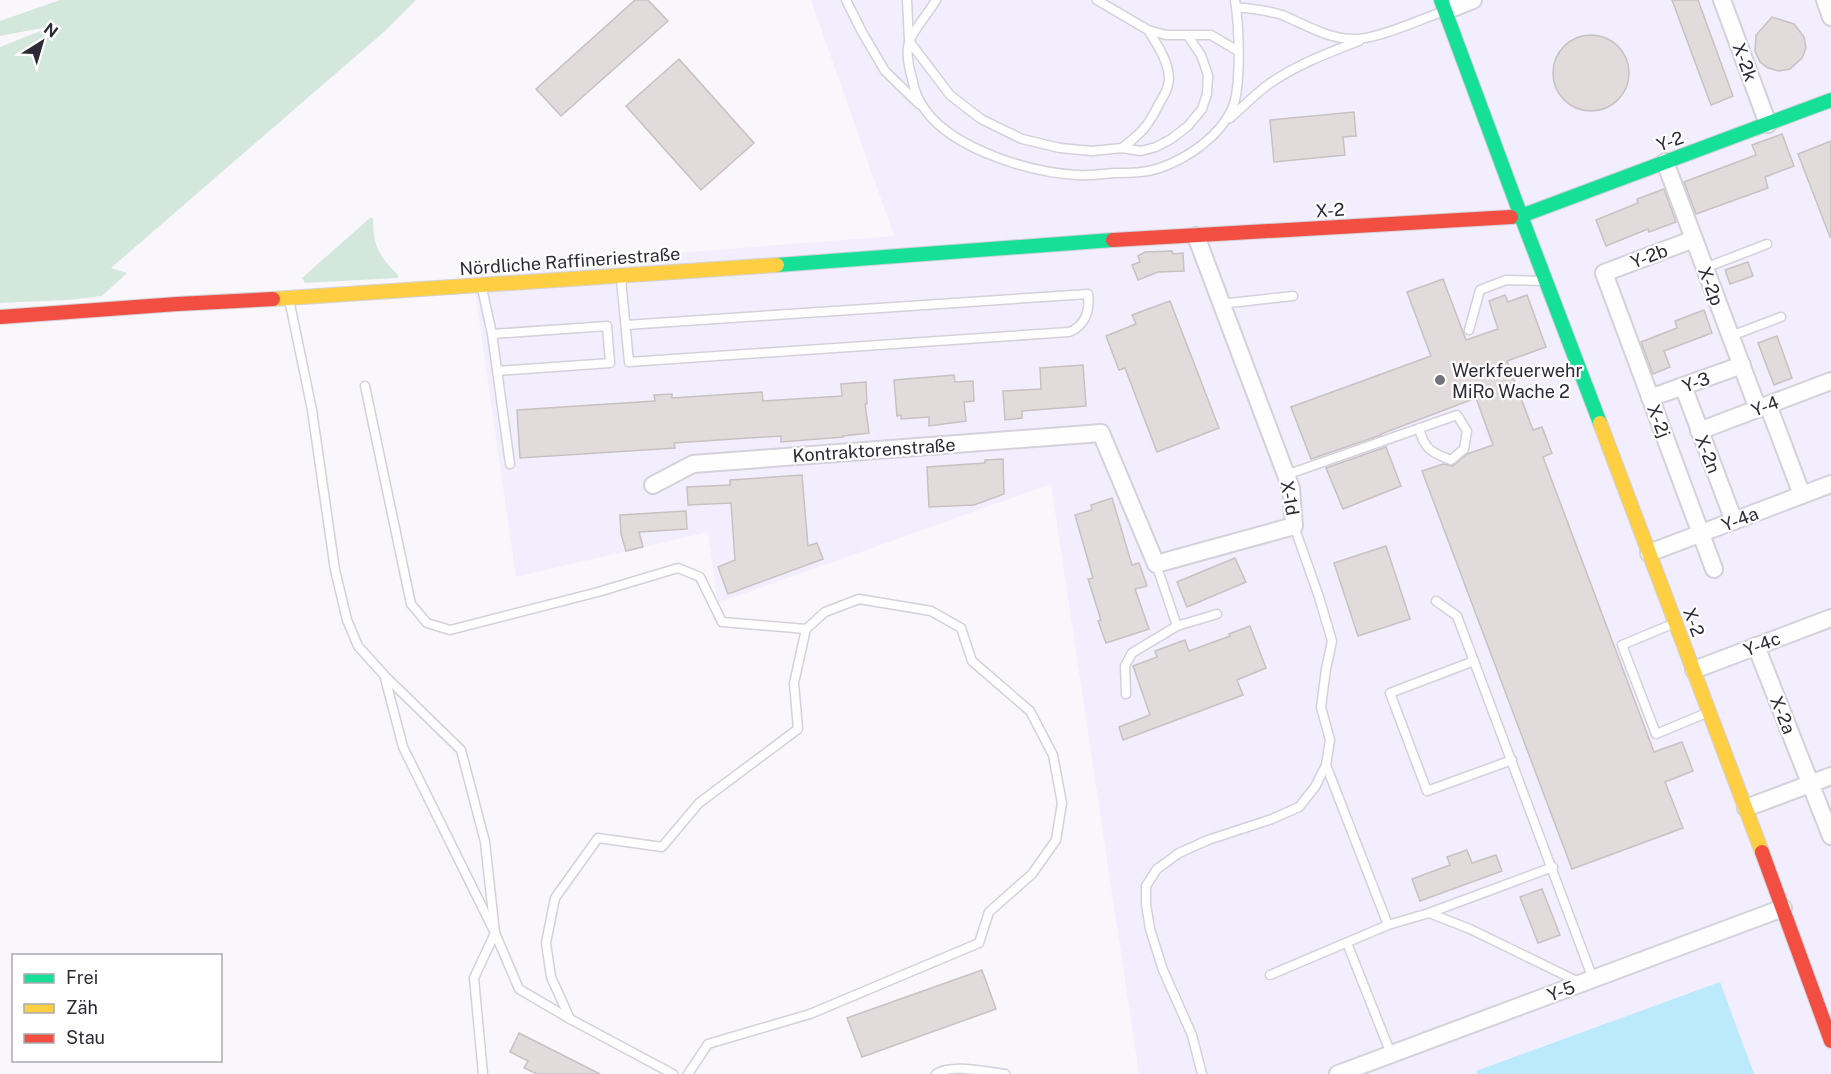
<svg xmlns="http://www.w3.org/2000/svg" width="1831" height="1074" font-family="'Public Sans',sans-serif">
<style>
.built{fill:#f2eefd}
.green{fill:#d4e7dd}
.water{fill:#bbeafd}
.building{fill:#e2dbdc;stroke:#c8c1c1;stroke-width:1.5}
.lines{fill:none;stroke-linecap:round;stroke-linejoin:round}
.lane-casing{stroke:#d3d1da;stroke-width:11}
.street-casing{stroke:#d3d1da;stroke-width:20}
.fast-casing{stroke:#d3d1da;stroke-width:16}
.slow-casing{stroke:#d3d1da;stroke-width:16}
.jam-casing{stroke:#d3d1da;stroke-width:16}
.lane{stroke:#fefeff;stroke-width:8}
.street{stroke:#fefeff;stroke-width:16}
.fast{stroke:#16e098;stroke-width:14}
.slow{stroke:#ffcf43;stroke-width:14}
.jam{stroke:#f24e42;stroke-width:14}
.poi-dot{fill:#74727b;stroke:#fff;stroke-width:2}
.labels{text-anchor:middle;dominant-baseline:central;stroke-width:4.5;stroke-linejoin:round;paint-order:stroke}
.street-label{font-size:18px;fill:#2d2a36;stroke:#fff}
.poi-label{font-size:18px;fill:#2d2a36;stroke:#fff;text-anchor:start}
</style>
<rect width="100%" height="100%" fill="#f9f7fc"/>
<!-- built -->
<polygon class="built" points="811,0 1831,0 1831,1074 1139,1074 1051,484 718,603 708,532 516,577 472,269 894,236"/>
<!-- green -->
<g class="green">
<polygon points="60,0 416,0 385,31 111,268 127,273 102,296 69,300 0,303 0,47 53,26 0,36 0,21"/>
<path d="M 371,217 L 373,219 C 373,246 379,256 398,275 L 398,278 L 305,283 L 302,278 Z"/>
</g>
<!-- water -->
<polygon class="water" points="1720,982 1754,1074 1477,1074 1476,1071"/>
<!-- building -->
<g class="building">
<polygon points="635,0 648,0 668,21 561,116 536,89"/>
<polygon points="1672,0 1698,0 1733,96 1711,105"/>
<polygon points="1772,17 1794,24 1804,37 1806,48 1802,58 1790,69 1779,71 1768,68 1760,62 1755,51 1756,35"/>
<circle cx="1591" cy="73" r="38"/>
<polygon points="679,59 754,143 701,190 626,106"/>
<polygon points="1354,112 1356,136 1343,137 1345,155 1274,162 1270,120"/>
<polygon points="1782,134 1794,166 1765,177 1768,188 1696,214 1684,182 1756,155 1752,145"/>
<polygon points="1831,141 1831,236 1830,237 1798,154"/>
<polygon points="1664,189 1676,222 1649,232 1648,229 1606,246 1596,220 1638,203 1637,199"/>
<polygon points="1172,251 1173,254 1183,253 1184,271 1158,272 1138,280 1132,265 1140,262 1138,256 1145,252"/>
<polygon points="1748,262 1753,276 1730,284 1725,270"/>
<polygon points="1443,279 1466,340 1498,329 1489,301 1505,295 1508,302 1527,295 1546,347 1507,361 1533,430 1542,427 1552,453 1543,457 1654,752 1682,742 1693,771 1665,782 1683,828 1572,869 1422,471 1443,464 1453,466 1467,454 1493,445 1476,398 1381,434 1381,435 1311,459 1291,407 1431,356 1407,292"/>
<polygon points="1170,301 1219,428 1157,452 1125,368 1119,370 1106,336 1136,324 1132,315"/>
<polygon points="1704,310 1712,333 1664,351 1670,367 1653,374 1641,342 1677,328 1675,321"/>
<polygon points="1777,336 1792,378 1774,385 1758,343"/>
<polygon points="1083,365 1086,406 1022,411 1022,418 1005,420 1003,391 1041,389 1040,368"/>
<polygon points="954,375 955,382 973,381 974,401 964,402 966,421 929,426 929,417 901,419 901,415 897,416 894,380"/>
<polygon points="866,382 867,404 865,404 869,433 843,436 843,437 781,442 781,436 674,443 675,448 520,458 517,410 655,401 654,395 672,394 672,398 762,392 763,401 842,396 841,384"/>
<polygon points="1386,447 1401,486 1343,509 1326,468"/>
<polygon points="1003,459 1004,494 974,505 929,507 927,467 985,463 985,460"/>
<polygon points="802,475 808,546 817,543 823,559 728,594 718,567 735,560 731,503 688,505 687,487 730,485 730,480"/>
<polygon points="1112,498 1132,565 1139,563 1147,586 1135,589 1149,629 1106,643 1098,621 1101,620 1088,579 1093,578 1075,515 1092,510 1091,505"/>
<polygon points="686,511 687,529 639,532 643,547 626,551 621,534 620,515"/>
<polygon points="1386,546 1410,619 1358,636 1334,563"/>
<polygon points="1235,558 1246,582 1187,607 1177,582"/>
<polygon points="1250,626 1266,668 1237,680 1243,695 1123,740 1119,727 1150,715 1133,666 1157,657 1155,651 1185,640 1189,651 1230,636 1229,634"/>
<polygon points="1467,850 1472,863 1496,855 1502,871 1420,901 1412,879 1450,865 1447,857"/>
<polygon points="1542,889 1560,935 1538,943 1520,897"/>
<polygon points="982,970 996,1009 862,1057 847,1018"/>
<polygon points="519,1033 600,1074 537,1074 524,1068 528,1061 510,1052"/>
</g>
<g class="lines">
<!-- lane casing -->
<g class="lane-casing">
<g id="lane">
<polyline points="846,0 862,32 885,71 919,104"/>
<polyline points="907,0 909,41 950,95 981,119 1022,139 1060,148 1092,151 1122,148 1141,151 1156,147 1171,139 1188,126 1202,109 1207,94 1208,75 1201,55 1188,36"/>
<path d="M 936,0 C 930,11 912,32 909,42 C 906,53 909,68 912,78 C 914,90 919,102 926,111 C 955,150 1032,173 1078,175 C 1090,176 1103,174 1115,173 C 1130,173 1145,173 1160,168 C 1188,158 1220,136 1232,109 C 1242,86 1239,25 1235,0"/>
<polyline points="1097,0 1148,30 1166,35 1211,35 1238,51"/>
<path d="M 1236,7 C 1252,9 1267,10 1282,15 C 1304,24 1328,39 1353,39 C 1376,40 1418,20 1442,12"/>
<path d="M 1230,118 C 1243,107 1255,94 1269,84 C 1296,65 1328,53 1359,41"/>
<path d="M 1122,148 C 1140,134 1147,128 1158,106 C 1161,100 1167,92 1168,85 C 1173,68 1157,44 1148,30"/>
<polyline points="1705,268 1767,244"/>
<path d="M 621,279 L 629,362 L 1069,332 C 1085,326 1090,311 1088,294 L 626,325"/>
<polyline points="482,288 492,334 510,464"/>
<polyline points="289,299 312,410 335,570 347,620 358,646 385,676 461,750 485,842 495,933 474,978 483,1074"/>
<polyline points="1221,304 1293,296"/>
<polyline points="1469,330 1480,290 1506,280 1542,281"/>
<polyline points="492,334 607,326 610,363 497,371"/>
<polyline points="1731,336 1781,317"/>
<polyline points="365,386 411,604 427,623 450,630 598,592 678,568 700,577 722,622 806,629"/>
<path d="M 1286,475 L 1457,415 L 1467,431 L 1464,449 L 1451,460 C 1432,453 1424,449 1419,428"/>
<polyline points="1156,564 1177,626"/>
<polyline points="1436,601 1457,616 1593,979"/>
<polyline points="1675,623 1622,645 1656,734 1709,712"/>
<polyline points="1474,661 1390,693 1427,791 1512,760"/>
<polyline points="385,678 403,747 495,933 519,989 570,1019 673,1074"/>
<polyline points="1126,694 1125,666 1132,653 1177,626 1217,614"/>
<polyline points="1326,765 1388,925"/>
<polyline points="1429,913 1470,929 1581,983"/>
<polyline points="1347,943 1391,1054"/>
<polyline points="1270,975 1388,925 1429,913 1553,867"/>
<polyline points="570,1019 551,977 546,943 555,898 598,838 662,847 699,803 798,729 794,683 806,629 825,612 859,599 931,611 961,628 972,661 1030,711 1053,755 1062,803 1056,840 1032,874 989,912 979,943 810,1014 708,1044 688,1074"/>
<path d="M 936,1074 C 952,1063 986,1072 1005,1074"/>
<polyline points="1202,1074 1192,1035 1163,970 1150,929 1146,904 1146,886 1157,869 1179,853 1208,840 1272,819 1299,807 1315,787 1326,765 1330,740 1321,707 1326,669 1332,641 1319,597 1294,526"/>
</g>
</g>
<!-- street casing -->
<g class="street-casing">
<g id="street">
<polyline points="1722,0 1768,124"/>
<polyline points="1825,0 1831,17"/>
<polyline points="1445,11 1473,0"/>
<polyline points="1665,162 1758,409"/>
<polyline points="1694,239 1604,273 1714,569"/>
<polyline points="1683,386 1734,521"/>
<polyline points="1650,398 1742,365"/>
<polyline points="1768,405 1802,495"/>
<polyline points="1699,431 1831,381"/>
<polyline points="653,485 693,464 1101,433 1156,564 1294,526 1291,488 1196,236"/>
<polyline points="1649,553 1831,484"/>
<polyline points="1756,646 1831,836"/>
<polyline points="1694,670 1831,618"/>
<polyline points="1746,808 1831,776"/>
<polyline points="1338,1074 1783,908"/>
</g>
</g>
<!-- fast casing -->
<g class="fast-casing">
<g id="fast">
<polyline points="1441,0 1521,216 1511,217"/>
<polyline points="777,265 1113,240"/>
<polyline points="1600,423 1521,216 1831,100"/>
</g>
</g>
<!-- slow casing -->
<g class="slow-casing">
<g id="slow">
<polyline points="273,299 777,265"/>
<polyline points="1600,423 1762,852"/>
</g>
</g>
<!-- jam casing -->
<g class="jam-casing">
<g id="jam">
<polyline points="1113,240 1511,217"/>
<polyline points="0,317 177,304 273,299"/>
<polyline points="1762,852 1831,1041"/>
</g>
</g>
<!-- lane -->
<use href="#lane" class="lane"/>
<!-- street -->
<use href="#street" class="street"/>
<!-- fast -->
<use href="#fast" class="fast"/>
<!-- slow -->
<use href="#slow" class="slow"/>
<!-- jam -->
<use href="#jam" class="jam"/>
</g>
<!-- markers -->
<circle class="poi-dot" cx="1440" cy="380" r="6"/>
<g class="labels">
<!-- street labels -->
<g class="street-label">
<text transform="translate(1745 62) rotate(70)">X-2k</text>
<text transform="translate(1670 141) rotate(-20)">Y-2</text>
<text transform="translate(1330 210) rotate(-4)">X-2</text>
<text transform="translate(1649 256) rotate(-21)">Y-2b</text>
<text transform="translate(570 261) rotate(-4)">Nördliche Raffineriestraße</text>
<text transform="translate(1711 286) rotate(69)">X-2p</text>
<text transform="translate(1696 382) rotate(-20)">Y-3</text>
<text transform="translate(1765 406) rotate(-21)">Y-4</text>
<text transform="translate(1659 421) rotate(69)">X-2j</text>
<text transform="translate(874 450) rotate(-4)">Kontraktorenstraße</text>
<text transform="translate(1708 454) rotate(69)">X-2n</text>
<text transform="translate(1290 498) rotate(80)">X-1d</text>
<text transform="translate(1740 519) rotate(-21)">Y-4a</text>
<text transform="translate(1694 622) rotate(69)">X-2</text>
<text transform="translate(1762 644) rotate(-21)">Y-4c</text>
<text transform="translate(1783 715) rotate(68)">X-2a</text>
<text transform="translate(1561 991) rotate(-20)">Y-5</text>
</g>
<!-- poi labels -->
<g class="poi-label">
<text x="1452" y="370">Werkfeuerwehr<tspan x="1452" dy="21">MiRo Wache 2</tspan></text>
</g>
</g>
<!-- legend -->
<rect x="12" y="954" width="210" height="108" fill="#ffffff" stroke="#abaaaf" stroke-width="1.5"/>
<rect x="24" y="974" width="30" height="9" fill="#16e098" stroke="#abaaaf" stroke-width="1.5"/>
<text x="66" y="984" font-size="18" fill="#2d2a36">Frei</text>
<rect x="24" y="1004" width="30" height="9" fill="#ffcf43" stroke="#abaaaf" stroke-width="1.5"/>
<text x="66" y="1014" font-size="18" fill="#2d2a36">Zäh</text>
<rect x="24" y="1034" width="30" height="9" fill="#f24e42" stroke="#abaaaf" stroke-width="1.5"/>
<text x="66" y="1044" font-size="18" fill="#2d2a36">Stau</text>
<!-- north arrow -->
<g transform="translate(42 42) rotate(37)" stroke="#ffffff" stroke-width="4.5" paint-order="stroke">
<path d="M0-4.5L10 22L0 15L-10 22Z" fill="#2d2a36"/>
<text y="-9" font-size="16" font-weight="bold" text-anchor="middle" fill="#2d2a36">N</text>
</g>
</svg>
